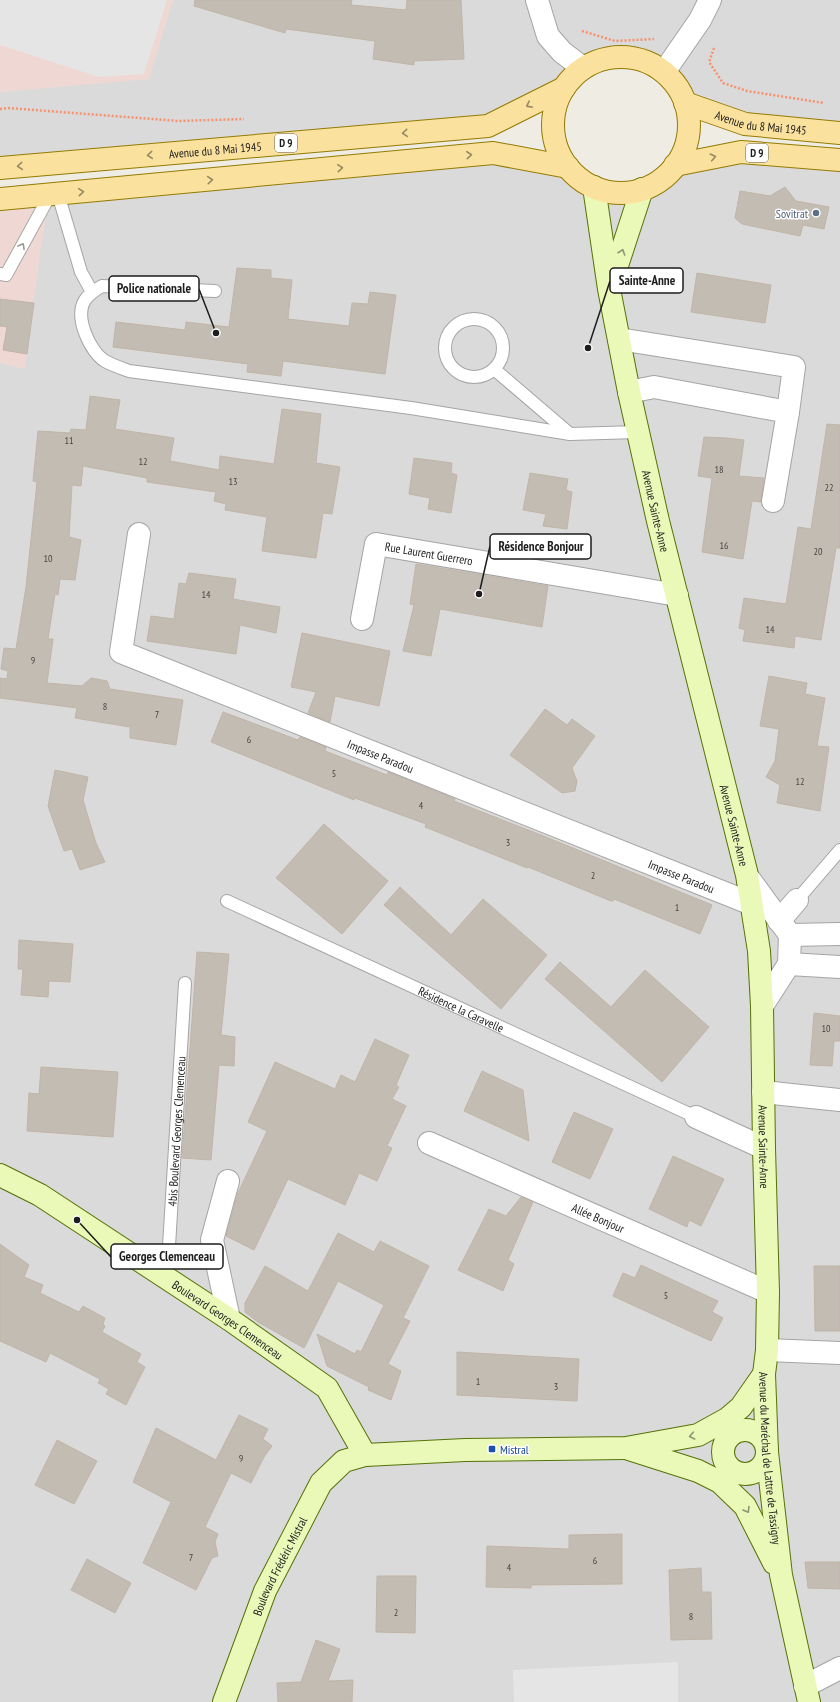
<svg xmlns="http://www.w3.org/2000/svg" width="840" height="1702" font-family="'PT Sans Narrow',sans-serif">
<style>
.residential{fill:#dbdada}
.commercial{fill:#efd8d3}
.parking{fill:#e5e5e5}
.building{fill:#c3bcb3;stroke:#c0b5a6}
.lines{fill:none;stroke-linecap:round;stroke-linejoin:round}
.service-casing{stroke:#a4a4a4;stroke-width:14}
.minor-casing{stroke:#a4a4a4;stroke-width:24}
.tertiary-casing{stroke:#a4a4a4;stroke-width:24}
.secondary-casing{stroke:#557207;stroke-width:24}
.primary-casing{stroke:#937b03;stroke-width:24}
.path{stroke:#f7916c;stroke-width:2.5;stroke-dasharray:2 2;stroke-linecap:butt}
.service{stroke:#fff;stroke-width:12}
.minor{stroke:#fff;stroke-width:22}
.tertiary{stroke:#fff;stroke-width:22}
.secondary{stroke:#eaf8b8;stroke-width:22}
.primary{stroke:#fae19d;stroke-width:22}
.oneway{stroke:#978963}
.oneway2{stroke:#999}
.oneway3{stroke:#8e9572}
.service-dot{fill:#5c6f8a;stroke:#fff;stroke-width:1.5}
.transit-dot{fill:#1a4fb4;stroke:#fff;stroke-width:1.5}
.labels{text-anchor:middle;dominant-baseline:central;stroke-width:3;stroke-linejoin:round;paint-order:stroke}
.number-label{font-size:10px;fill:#464542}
.shield{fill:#fff;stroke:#616161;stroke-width:1}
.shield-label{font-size:11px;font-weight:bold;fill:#1d1d1d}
.street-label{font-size:12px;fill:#1d1d1d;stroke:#fff}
.service-label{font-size:12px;fill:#4e5e75;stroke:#fff;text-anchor:end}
.transit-label{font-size:12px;fill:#164399;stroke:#fff;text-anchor:start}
.leader{fill:none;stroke:#1d1d1d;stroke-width:1.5}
.callout-dot{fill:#1d1d1d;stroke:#fff;stroke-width:1.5}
.callout{fill:#fff;stroke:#1d1d1d;stroke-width:1.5}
.callout-label{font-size:13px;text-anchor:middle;font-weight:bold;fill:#1d1d1d}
</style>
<rect width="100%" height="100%" fill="#eeece3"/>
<!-- residential -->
<g class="residential">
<polygon points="0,0 840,0 840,133 685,103 676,85 664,72 645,61 623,57 607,58 583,68 564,88 488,126 0,172"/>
<polygon points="493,153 568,167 580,179 594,187 609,191 626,192 634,191 652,185 661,179 675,165 840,160 840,1702 0,1702 0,199"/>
</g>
<!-- commercial -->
<g class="commercial">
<polygon points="0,0 173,0 149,79 0,92"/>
<polygon points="50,195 40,253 25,369 0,363 0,199"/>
</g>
<!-- parking -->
<g class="parking">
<polygon points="0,0 167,0 144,74 99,77 0,45"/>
<polygon points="678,1662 678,1702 514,1702 513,1670"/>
</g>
<!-- building -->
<g class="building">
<polygon points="195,0 352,0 351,5 406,10 407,0 461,0 464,59 414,61 414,65 373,59 375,41 286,29 285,33 194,6"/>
<polygon points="785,187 796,201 829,207 824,229 803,225 800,236 742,224 735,218 740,191 770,196"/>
<polygon points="237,268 271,270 271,278 292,280 288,319 349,326 352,303 368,304 370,292 396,295 385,374 283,361 281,376 247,372 248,364 113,347 116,322 185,330 186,322 229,327"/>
<polygon points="697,273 771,285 765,323 691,312"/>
<polygon points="0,299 34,303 27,354 3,350 7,327 0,326"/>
<polygon points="90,396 120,400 115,429 174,438 170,461 219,470 220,456 274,464 282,409 321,414 316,463 340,467 332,514 323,513 316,558 262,551 267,517 225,510 226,504 214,501 216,492 147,482 147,478 83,466 81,486 72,485 69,537 81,540 75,580 60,579 58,595 55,594 48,639 53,639 47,683 82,686 91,678 107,681 110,689 183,700 176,745 130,738 130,727 75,718 77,708 0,698 0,678 7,679 8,671 1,669 4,648 16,649 26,587 37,482 33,481 38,431 70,433 71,429 86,430"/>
<polygon points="827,424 840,425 840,548 836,548 821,640 795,636 794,648 743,641 745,630 739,628 744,598 786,604 798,527 811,529"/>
<polygon points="704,437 726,438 744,440 739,476 764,478 761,502 752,501 743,559 702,552 712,478 698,476"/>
<polygon points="414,458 452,463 451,473 457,475 451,513 428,509 430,498 409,494"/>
<polygon points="530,473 568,479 566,490 572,492 567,529 543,526 546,514 523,510"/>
<polygon points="416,564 548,586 542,627 440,609 431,656 403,651 414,605 410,604"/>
<polygon points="189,573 236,579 233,599 280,607 276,633 240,625 236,654 147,641 151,616 174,619 179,583 186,584"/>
<polygon points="302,633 390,651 379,706 335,696 330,722 308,713 316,692 291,687"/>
<polygon points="769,676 807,683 805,694 825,698 817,746 829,747 820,811 777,803 780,785 766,777 775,761 779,729 760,726"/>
<polygon points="545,709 567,725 572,719 595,736 572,768 577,781 575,791 562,793 510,755"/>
<polygon points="223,712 298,740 300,737 326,747 325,751 387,775 388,772 455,799 454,801 546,837 712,905 700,934 614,899 613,901 611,901 528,867 527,868 425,827 426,824 355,798 354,800 211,742"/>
<polygon points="55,770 88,777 83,800 96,843 105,862 80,870 72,849 64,851 48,806"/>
<polygon points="324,824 388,881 342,934 276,878"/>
<polygon points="400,887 451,935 483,899 547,955 501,1009 384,905"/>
<polygon points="19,940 73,944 70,982 49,981 48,997 21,995 23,969 18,969"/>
<polygon points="197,952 229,954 221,1035 235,1037 234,1066 219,1065 211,1160 182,1158"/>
<polygon points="560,962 611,1007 645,970 709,1027 662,1082 545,979"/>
<polygon points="814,1013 840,1016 840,1041 834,1041 832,1066 810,1065"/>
<polygon points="375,1039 409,1055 396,1085 399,1087 392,1099 406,1106 387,1146 392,1148 377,1181 359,1173 345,1205 288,1179 254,1250 226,1236 238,1193 267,1131 248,1122 275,1062 335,1089 341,1075 355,1082"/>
<polygon points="41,1067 118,1072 113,1137 27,1131 29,1093 39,1094"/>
<polygon points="482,1071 523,1090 529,1141 464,1111"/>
<polygon points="574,1112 613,1129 590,1179 552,1162"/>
<polygon points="673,1156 724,1179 701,1226 689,1220 687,1227 649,1209"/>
<polygon points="521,1197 533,1202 508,1260 514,1264 503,1291 458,1270 489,1209 506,1216"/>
<polygon points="338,1233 374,1252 380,1241 429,1266 403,1318 410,1321 388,1364 401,1371 391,1400 368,1390 369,1387 327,1366 317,1334 355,1354 357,1350 361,1352 384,1305 338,1281 304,1348 258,1322 245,1312 245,1303 265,1266 308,1291"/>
<polygon points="0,1244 29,1265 24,1277 43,1285 40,1293 79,1312 83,1306 105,1318 103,1324 105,1326 102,1332 141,1354 137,1362 145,1367 126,1405 106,1394 109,1389 98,1383 100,1379 50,1353 46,1362 0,1341"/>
<polygon points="641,1265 718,1301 712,1312 723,1318 711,1341 613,1296 623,1273 635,1278"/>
<polygon points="814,1266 840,1266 840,1331 815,1331"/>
<polygon points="457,1352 579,1359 577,1401 457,1395"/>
<polygon points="239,1415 268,1429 263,1439 272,1446 264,1457 251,1483 231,1473 205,1527 218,1534 215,1542 218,1556 212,1558 196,1590 143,1563 171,1502 133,1482 156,1428 216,1460"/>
<polygon points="57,1440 97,1461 74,1504 35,1485"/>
<polygon points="622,1534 622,1584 531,1585 531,1588 486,1587 487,1546 569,1549 569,1535"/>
<polygon points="87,1559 131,1583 115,1613 71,1590"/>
<polygon points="805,1562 840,1562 840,1589 808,1588"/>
<polygon points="701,1568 702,1592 711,1592 712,1639 671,1640 669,1570"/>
<polygon points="377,1576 416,1576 415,1633 376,1632"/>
<polygon points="316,1640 340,1649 328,1681 353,1680 352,1702 278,1702 277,1683 301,1682"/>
</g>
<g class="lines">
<!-- service casing -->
<g class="service-casing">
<g id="service">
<polyline points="58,194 81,272 92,292"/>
<polyline points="0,274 6,275 50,195"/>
<path d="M 215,291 L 102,286 C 95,290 89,294 85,300 C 74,317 90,352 105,361 C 112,365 121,368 129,371 L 411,408 L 570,434"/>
<circle cx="474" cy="348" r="29"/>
<polyline points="494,369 570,434 638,432"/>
<polyline points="797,900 840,850"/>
<path id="s1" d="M 227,901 L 696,1117"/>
<path id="s2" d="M 167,1279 L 185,983"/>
</g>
</g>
<!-- minor casing -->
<g class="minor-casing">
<g id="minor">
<polyline points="619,339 794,367 788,412"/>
<polyline points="629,392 654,387 788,412 773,501"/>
<path id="s3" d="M 139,534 L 121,652 L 752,904"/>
<path id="s4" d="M 362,619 L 376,544 L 677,595"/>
<polyline points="750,880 790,935 789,964 762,1006"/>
<polyline points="779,921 797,900"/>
<polyline points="790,935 840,934"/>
<polyline points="789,964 840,967"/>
<polyline points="763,1092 840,1100"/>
<polyline points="696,1117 764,1148"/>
<path id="s5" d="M 429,1143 L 768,1292"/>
<polyline points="228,1181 212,1240 229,1319"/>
<polyline points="767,1350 840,1353"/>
<polyline points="805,1686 840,1668"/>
</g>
</g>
<!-- tertiary casing -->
<g class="tertiary-casing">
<g id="tertiary">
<polyline points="537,0 548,36 562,52 583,68"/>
<polyline points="664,72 700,20 710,0"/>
</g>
</g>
<!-- secondary casing -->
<g class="secondary-casing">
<g id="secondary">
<path id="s6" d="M 594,187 L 609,289 L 629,392 L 658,521 L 747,875 L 759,951 L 762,1006 L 764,1148 L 768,1292 L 767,1350 L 764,1374 L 767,1452 L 781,1575 L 809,1702"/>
<polyline points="611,284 642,189"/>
<path id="s7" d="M 0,1175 L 40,1195 L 229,1319 L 327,1388 L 365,1455"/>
<circle cx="745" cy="1452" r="22"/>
<polyline points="629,1449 698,1471 720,1482 745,1506 774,1563"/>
<path id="s8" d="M 224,1702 L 265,1591 L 321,1483 L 344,1461 L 365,1455 L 465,1450 L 626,1448 L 698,1435 L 727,1419 L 741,1407 L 764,1374"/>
</g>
</g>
<!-- primary casing -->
<g class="primary-casing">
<g id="primary">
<circle cx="621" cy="125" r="68"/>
<path id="s9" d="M 685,103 L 745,124 L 840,133"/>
<polyline points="675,165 741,152 840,160"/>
<path id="s10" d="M 0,168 L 488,126 L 564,88"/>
<polyline points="0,199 493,153 568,167"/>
</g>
</g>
<!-- path -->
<g class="path">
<polyline points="582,31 615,41 654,39"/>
<polyline points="714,48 709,62 723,83 747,91 824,103"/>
<polyline points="0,109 8,108 179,121 244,119"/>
</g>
<!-- service -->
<use href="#service" class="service"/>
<!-- minor -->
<use href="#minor" class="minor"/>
<!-- tertiary -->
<use href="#tertiary" class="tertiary"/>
<!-- secondary -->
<use href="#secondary" class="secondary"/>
<!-- primary -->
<use href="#primary" class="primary"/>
</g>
<!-- one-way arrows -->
<defs><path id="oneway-chevron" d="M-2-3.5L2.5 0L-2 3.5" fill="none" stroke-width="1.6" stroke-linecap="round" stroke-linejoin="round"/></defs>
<g class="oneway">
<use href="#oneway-chevron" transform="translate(529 105) rotate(153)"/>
<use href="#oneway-chevron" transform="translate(405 133) rotate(175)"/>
<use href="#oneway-chevron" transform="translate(150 155) rotate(175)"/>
<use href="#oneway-chevron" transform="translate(469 155) rotate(-5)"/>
<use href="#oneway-chevron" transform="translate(713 157) rotate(-12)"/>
<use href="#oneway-chevron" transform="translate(20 166) rotate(175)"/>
<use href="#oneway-chevron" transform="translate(340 168) rotate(-5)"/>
<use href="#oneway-chevron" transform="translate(210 180) rotate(-5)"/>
<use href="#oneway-chevron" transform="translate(81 192) rotate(-5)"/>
</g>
<use class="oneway2" href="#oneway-chevron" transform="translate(22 246) rotate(-61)"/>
<g class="oneway3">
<use href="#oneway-chevron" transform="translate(622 252) rotate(-71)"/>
<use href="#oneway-chevron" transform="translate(692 1436) rotate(169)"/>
<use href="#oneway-chevron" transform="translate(747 1510) rotate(59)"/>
</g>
<!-- markers -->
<circle class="service-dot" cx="816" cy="213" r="4"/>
<rect class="transit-dot" x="488" y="1445" width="8" height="8" rx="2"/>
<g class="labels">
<!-- number labels -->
<g class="number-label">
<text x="69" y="440">11</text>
<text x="143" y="461">12</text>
<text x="719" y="469">18</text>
<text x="233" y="481">13</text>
<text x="829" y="487">22</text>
<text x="724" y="545">16</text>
<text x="818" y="551">20</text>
<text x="48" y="558">10</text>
<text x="206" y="594">14</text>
<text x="770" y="629">14</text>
<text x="33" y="660">9</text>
<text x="105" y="706">8</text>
<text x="157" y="714">7</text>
<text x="249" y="739">6</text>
<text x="334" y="773">5</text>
<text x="800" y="781">12</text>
<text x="421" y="805">4</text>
<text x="508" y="842">3</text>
<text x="593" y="875">2</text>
<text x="677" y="907">1</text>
<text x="826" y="1028">10</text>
<text x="666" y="1295">5</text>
<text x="478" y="1381">1</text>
<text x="556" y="1386">3</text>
<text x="241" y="1458">9</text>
<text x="191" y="1557">7</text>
<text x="595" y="1560">6</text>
<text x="509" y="1567">4</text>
<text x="396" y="1612">2</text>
<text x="691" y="1616">8</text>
</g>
<!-- shield labels -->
<g class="shield">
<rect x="275" y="134" width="22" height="18" rx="3"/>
<rect x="746" y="144" width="22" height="18" rx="3"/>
</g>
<g class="shield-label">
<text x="286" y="143">D 9</text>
<text x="757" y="153">D 9</text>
</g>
<!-- street labels -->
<g class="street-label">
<text stroke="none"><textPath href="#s9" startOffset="79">Avenue du 8 Mai 1945</textPath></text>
<text stroke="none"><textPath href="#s10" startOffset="216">Avenue du 8 Mai 1945</textPath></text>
<text stroke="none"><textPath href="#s6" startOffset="330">Avenue Sainte-Anne</textPath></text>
<text stroke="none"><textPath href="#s4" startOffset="130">Rue Laurent Guerrero</textPath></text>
<text stroke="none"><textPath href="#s3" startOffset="399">Impasse Paradou</textPath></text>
<text stroke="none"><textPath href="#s6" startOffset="654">Avenue Sainte-Anne</textPath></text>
<text stroke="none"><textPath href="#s3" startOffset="723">Impasse Paradou</textPath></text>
<text stroke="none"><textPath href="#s1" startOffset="258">Résidence la Caravelle</textPath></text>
<text stroke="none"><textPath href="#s2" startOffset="148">4bis Boulevard Georges Clemenceau</textPath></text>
<text stroke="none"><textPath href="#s6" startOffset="978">Avenue Sainte-Anne</textPath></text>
<text stroke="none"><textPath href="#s5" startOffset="185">Allée Bonjour</textPath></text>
<text stroke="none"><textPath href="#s7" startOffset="270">Boulevard Georges Clemenceau</textPath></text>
<text stroke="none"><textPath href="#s6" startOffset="1290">Avenue du Maréchal de Lattre de Tassigny</textPath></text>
<text stroke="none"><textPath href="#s8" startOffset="147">Boulevard Frédéric Mistral</textPath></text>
</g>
<!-- service labels -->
<g class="service-label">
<text x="808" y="213">Sovitrat</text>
</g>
<!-- transit labels -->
<g class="transit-label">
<text x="500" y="1449">Mistral</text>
</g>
</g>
<!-- callouts -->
<path class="leader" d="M588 348L610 281M216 333L199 289M479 594L490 546M77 1220L111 1257"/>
<g class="callout-dot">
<circle cx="588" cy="348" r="4"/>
<circle cx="216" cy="333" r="4"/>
<circle cx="479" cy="594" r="4"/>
<circle cx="77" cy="1220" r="4"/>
</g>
<g class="callout">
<rect x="610" y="268" width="73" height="25" rx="4"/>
<rect x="109" y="276" width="90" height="25" rx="4"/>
<rect x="490" y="534" width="101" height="25" rx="4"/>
<rect x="111" y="1244" width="112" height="25" rx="4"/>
</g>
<g class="callout-label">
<text x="647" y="285">Sainte-Anne</text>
<text x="154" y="293">Police nationale</text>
<text x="541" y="551">Résidence Bonjour</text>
<text x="167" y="1261">Georges Clemenceau</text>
</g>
</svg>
